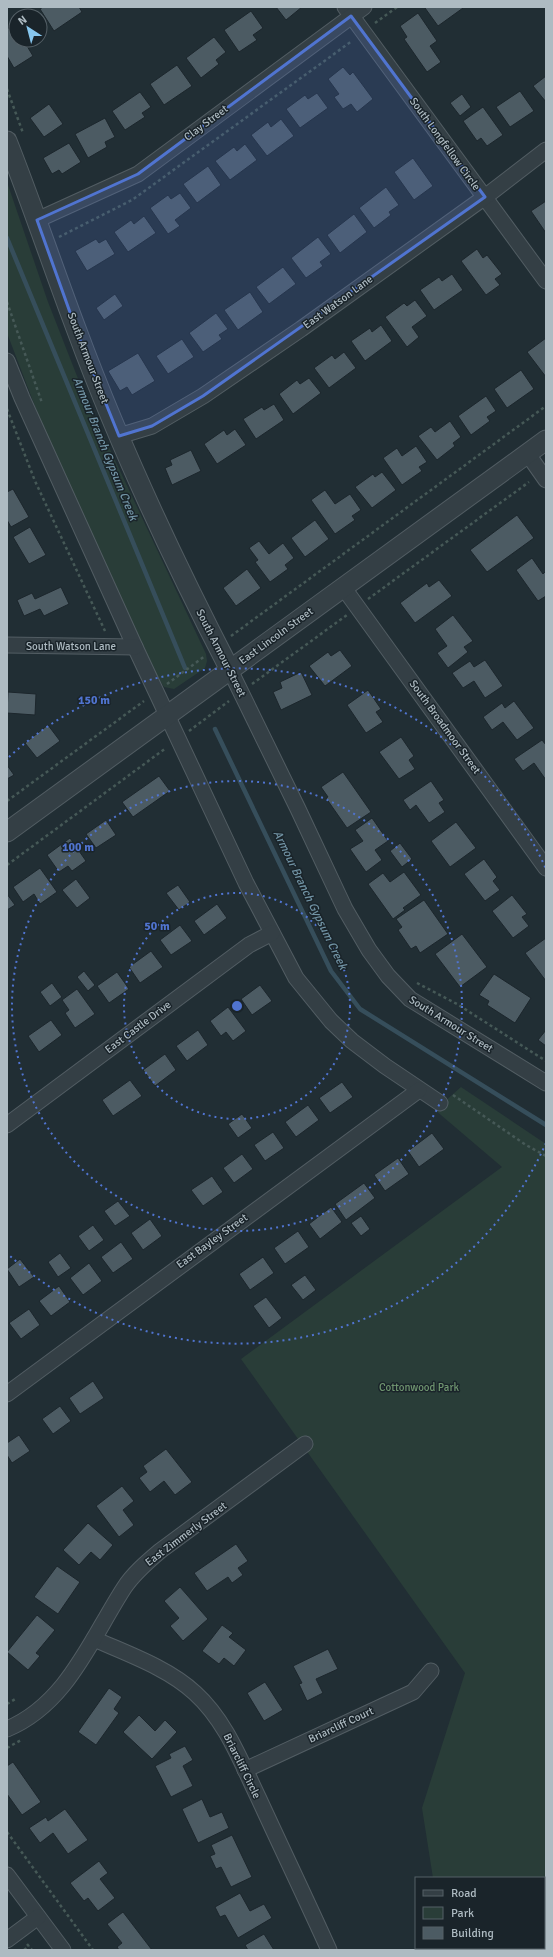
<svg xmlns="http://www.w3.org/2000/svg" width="553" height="1957" font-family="Signika,sans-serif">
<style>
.green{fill:#293d38}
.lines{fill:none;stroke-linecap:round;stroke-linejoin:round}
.stream{stroke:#364e5b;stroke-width:4.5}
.building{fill:#4c5b63;stroke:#1c262c}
.minor-casing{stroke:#525d63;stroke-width:17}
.tertiary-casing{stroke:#525d63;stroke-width:21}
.path{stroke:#465957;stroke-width:2.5;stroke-dasharray:3 3;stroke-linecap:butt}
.minor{stroke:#343f45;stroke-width:15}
.tertiary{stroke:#343f45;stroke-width:19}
.marked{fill:#5074d0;fill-opacity:0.2;stroke:#5074d0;stroke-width:3;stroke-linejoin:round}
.ring{fill:none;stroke:#5074d0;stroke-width:2;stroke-dasharray:2 4}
.labels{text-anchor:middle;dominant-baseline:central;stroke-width:3;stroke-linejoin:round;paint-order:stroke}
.street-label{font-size:11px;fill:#aebbc2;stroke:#1a242a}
.park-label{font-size:11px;fill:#709670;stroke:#1a242a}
.water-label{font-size:12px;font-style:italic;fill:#7193a4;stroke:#1a242a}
.centre{fill:#5074d0;stroke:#1a242a;stroke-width:2}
.ring-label{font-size:12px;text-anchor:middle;font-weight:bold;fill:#5074d0;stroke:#1a242a;stroke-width:3;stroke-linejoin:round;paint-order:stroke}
</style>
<rect width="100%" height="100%" fill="#212e34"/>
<!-- green -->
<g class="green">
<polygon points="7,182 48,302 84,394 206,654 207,661 205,668 174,689 164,687 158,678 41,422 7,333"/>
<polygon points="461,1087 546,1144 546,1950 439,1950 439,1948 544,1948 544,1878 433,1878 422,1808 465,1673 241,1359 502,1167 435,1110"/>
</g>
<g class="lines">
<!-- stream -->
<g class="stream">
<polyline points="7,238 185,668"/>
<polyline points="215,729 331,971 360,1009 546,1125"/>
</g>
</g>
<!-- building -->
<g class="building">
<polygon points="43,7 79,7 82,12 54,31 40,9"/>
<polygon points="276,7 302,7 286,20"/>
<polygon points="427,7 463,7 463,8 438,26 425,8"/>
<polygon points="251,11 263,28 253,35 257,40 239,52 224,30"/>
<polygon points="418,13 437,41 430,46 441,62 427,72 404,39 407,37 400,26"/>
<polygon points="16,24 16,40 38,41 27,46 33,56 14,68 7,56 7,29"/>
<polygon points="214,37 226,52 216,60 219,64 201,78 186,58"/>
<polygon points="177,65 192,86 164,105 150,84"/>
<polygon points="343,67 350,75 353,72 373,99 357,112 351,104 343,109 334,97 339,94 328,79"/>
<polygon points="546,76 546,102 533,86"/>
<polygon points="520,91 534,111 510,127 496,107"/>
<polygon points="140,92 151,107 142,113 145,117 125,130 112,111"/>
<polygon points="317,93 328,108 300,128 286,109 305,95 308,99"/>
<polygon points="462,94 471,107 460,116 450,103"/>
<polygon points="49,104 63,124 44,137 30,118"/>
<polygon points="483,107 503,135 487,146 481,138 477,141 463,121"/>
<polygon points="105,118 115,137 105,142 107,147 88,158 75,134"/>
<polygon points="281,119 294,136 267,156 251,135 268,122 271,127"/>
<polygon points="69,143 81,162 62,174 59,170 52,174 43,158"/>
<polygon points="245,144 257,160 230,180 215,161 234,147 237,151"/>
<polygon points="413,158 433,186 414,200 394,172"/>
<polygon points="208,166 221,185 197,203 183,184"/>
<polygon points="386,187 399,205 389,212 391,215 374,228 359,208"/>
<polygon points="180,193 191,208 175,220 180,226 168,234 150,208 168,195 171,199"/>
<polygon points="546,201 546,233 531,211"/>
<polygon points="354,214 367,232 340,253 327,235"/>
<polygon points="144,216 156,233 128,252 114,232 131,220 134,224"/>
<polygon points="318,237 331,254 320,262 323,266 306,278 291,258"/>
<polygon points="96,239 99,243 106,239 115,254 87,271 75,251"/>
<polygon points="477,249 483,258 487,255 502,274 495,279 500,285 486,295 461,261"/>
<polygon points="283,267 296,284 269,304 256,287"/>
<polygon points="452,274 463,290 434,310 420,290 439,277 442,281"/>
<polygon points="250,292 263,312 238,330 224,310"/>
<polygon points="115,294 123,306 104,320 96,308"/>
<polygon points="415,300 427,316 412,327 419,337 407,347 385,317 404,303 407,306"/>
<polygon points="216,313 228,329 219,335 222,339 203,352 189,333"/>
<polygon points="381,325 392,341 365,361 351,341 370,328 372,332"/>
<polygon points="546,338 546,377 527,352"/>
<polygon points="182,339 194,357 168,374 156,356"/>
<polygon points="344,352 356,368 329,388 314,368 332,355 335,359"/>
<polygon points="138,353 155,381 132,395 127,387 120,391 108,371"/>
<polygon points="521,370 534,389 507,408 494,389"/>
<polygon points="309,378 321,393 293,414 279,394 297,380 300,384"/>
<polygon points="486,396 496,411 487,417 490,421 471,435 458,416"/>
<polygon points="274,404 284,420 256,439 243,419 262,407 264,410"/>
<polygon points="450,421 461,437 453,443 455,446 437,460 418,436 431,427 435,432"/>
<polygon points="235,429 246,445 217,464 204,444 224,430 227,435"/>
<polygon points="416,446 427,462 419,467 422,471 402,485 383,458 397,448 402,456"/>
<polygon points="191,450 201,471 172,485 165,468 172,465 170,460"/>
<polygon points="382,472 396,490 372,508 355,487 373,474 375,477"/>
<polygon points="13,489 29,517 11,527 7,520 7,492"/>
<polygon points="325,490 335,504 350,494 361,510 352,516 355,520 335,534 311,500"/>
<polygon points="517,515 534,538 487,572 470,550"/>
<polygon points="315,520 329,539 305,557 291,538"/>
<polygon points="30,527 46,555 29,564 13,537"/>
<polygon points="259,541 269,554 283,543 294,558 285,565 288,569 270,582 255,562 258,560 249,548"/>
<polygon points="532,558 543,574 546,571 546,596 538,601 516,570"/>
<polygon points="247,569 261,588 236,606 223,588"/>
<polygon points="439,580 452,596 415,623 400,603 427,583 429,587"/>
<polygon points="61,587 69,604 44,616 40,609 24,616 17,600 32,593 35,599"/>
<polygon points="453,615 473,641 464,647 468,652 448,668 437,653 447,646 435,629"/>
<polygon points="340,650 352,666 325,686 309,666 328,652 331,656"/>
<polygon points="485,660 503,686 485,698 474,681 463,688 452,673 470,661 474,667"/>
<polygon points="301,672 312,695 281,710 273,692 282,688 280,682"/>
<polygon points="368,690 381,709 376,712 383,722 366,733 347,705"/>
<polygon points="8,692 36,694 35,715 7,713"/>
<polygon points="514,701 534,728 517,740 503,722 492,730 483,717 502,703 505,708"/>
<polygon points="48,725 60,741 37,758 25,743"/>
<polygon points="401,737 414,756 409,760 415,769 399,779 379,752"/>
<polygon points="542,740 546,745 546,780 534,763 523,771 514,759"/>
<polygon points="7,765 14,775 7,779"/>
<polygon points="343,772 371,812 347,828 326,798 328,797 321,787"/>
<polygon points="159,776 170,791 133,817 122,802"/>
<polygon points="431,781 444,800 439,803 445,812 429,823 416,805 410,810 403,800"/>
<polygon points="372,818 388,841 375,850 382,860 366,872 350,849 363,841 355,830"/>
<polygon points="106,820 116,835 96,848 86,834"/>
<polygon points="456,822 476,848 450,867 431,841"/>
<polygon points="70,838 86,861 72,871 68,866 59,872 47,855"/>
<polygon points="400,843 412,859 402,867 390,851"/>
<polygon points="484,859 497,877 493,881 500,890 485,901 464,874"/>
<polygon points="40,868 57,892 40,904 34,894 23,902 13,887"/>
<polygon points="404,872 421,895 403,908 405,910 393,919 368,884 383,873 390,882"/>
<polygon points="76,879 90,898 77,908 62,890"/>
<polygon points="178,885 190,902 179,910 166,893"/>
<polygon points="7,894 15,905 7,910"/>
<polygon points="512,895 527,914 522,917 529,926 513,938 492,911"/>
<polygon points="424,900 448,934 420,953 416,946 411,949 398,930 402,927 396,919"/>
<polygon points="217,904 227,918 204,935 194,921"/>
<polygon points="180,925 192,941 171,955 160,940"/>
<polygon points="462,934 487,967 460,987 435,954"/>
<polygon points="546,938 546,981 525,953"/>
<polygon points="151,951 163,967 140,983 129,967"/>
<polygon points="84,971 95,985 88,991 77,977"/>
<polygon points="117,972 129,989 109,1003 97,986"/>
<polygon points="494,974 531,998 515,1023 487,1005 489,1001 479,995"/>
<polygon points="52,983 62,997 50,1006 40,992"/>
<polygon points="260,985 272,1001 252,1015 241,999"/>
<polygon points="77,989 95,1014 75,1028 65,1013 69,1010 62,1000"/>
<polygon points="228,1007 246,1031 233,1041 226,1032 221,1036 210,1021"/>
<polygon points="51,1020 62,1035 39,1052 28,1036"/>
<polygon points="198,1030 208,1045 187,1061 176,1046"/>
<polygon points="546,1030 546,1046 538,1040"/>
<polygon points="165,1054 176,1070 155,1086 143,1070"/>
<polygon points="130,1080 142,1096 113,1116 102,1100"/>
<polygon points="342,1082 353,1097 330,1113 319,1098"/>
<polygon points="308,1105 319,1120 296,1137 285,1122"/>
<polygon points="242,1114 252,1128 238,1138 228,1124"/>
<polygon points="273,1132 284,1148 265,1161 254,1145"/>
<polygon points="432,1133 444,1149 419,1167 408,1151"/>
<polygon points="242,1154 253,1169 234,1183 223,1168"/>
<polygon points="398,1158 409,1174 385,1191 374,1175"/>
<polygon points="212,1176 223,1192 203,1206 191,1190"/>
<polygon points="364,1183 375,1198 346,1220 335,1204"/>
<polygon points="118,1201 130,1216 115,1226 104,1211"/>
<polygon points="331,1207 342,1222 320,1239 309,1224"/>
<polygon points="361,1216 370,1229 361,1236 351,1223"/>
<polygon points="150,1219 162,1236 143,1250 131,1233"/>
<polygon points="93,1225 104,1240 89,1251 78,1236"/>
<polygon points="298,1231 309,1247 285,1264 274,1248"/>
<polygon points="121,1242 133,1259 113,1273 101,1257"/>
<polygon points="60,1253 71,1268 58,1277 48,1262"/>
<polygon points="263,1257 274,1273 250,1290 239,1274"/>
<polygon points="20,1259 34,1277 19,1287 7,1269"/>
<polygon points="89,1263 102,1281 83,1295 70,1278"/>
<polygon points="305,1275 316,1290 303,1300 291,1285"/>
<polygon points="59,1286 70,1302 51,1316 39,1301"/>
<polygon points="266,1297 282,1318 269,1328 253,1306"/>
<polygon points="29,1309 40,1325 21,1339 9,1323"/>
<polygon points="93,1381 104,1398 80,1414 69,1398"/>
<polygon points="60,1406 71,1421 53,1434 42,1419"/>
<polygon points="19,1435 30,1451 12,1463 7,1455 7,1443"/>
<polygon points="166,1449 192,1482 175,1495 164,1481 150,1492 139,1478 147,1472 143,1466"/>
<polygon points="122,1486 134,1501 123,1510 134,1525 119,1537 96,1506"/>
<polygon points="88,1523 113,1545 100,1560 91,1552 79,1565 63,1550"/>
<polygon points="236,1544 248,1561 238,1568 243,1575 232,1583 228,1577 207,1591 194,1573"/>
<polygon points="57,1566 80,1582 58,1614 34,1597"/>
<polygon points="180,1587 208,1619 183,1641 170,1626 179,1618 164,1601"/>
<polygon points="37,1615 55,1630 36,1653 40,1656 28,1670 7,1652"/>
<polygon points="222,1625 233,1633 229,1637 246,1650 234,1666 224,1658 219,1664 202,1651"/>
<polygon points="328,1649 338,1669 316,1679 323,1693 307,1701 299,1684 302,1683 293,1666"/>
<polygon points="265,1682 283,1710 264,1721 247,1693"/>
<polygon points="109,1688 122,1697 114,1709 119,1713 96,1745 78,1732"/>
<polygon points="139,1715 155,1731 165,1720 177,1732 152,1759 123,1732"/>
<polygon points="185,1746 193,1760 183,1766 193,1786 171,1797 155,1766 171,1758 169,1754"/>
<polygon points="13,1762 41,1802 22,1815 7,1794 7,1766"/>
<polygon points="202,1799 210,1817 222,1812 229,1828 198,1843 182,1809"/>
<polygon points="65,1809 88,1840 68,1854 53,1833 40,1843 29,1828 46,1817 48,1821"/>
<polygon points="232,1835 252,1877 231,1887 221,1867 216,1869 210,1856 215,1854 211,1845"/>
<polygon points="99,1861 108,1873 100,1879 115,1898 98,1911 88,1898 84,1901 70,1883"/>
<polygon points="240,1893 250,1911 264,1904 272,1918 238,1938 225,1915 220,1917 215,1907"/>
<polygon points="123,1912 152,1950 119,1950 117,1947 122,1943 107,1924"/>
<polygon points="264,1934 274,1950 248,1950 245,1945"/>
</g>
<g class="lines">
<!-- minor casing -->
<g class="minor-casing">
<g id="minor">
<polyline points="345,7 546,281"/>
<polyline points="37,220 138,174 364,7"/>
<polyline points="7,361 22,398 135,647 246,883 296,978 331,1021 352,1041 385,1066 440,1103"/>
<polyline points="119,436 152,426 203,396 301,329 485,197 546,150"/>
<polyline points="527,453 546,480"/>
<polyline points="343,587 546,868"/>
<polyline points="7,645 135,647"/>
<polyline points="230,670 298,809 345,909 369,950 388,976 410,999 546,1083"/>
<polyline points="7,1125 249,945 272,933"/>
<polyline points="7,1394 419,1090"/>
<path d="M 94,1639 C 128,1654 168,1668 195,1693 C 226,1721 241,1762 259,1799 C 282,1849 306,1899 329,1950"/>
<path d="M 7,1729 C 67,1704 91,1639 124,1588 C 133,1574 147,1562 160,1551 L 305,1444"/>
<polyline points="245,1770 413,1692 431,1671"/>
<polyline points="7,1875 63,1950"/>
<polyline points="7,1940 38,1917"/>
</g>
</g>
<!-- tertiary casing -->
<g class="tertiary-casing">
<g id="tertiary">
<path d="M 7,141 C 32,204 53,268 77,331 C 120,447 173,560 230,670"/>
<polyline points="7,832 546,440"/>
</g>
</g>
<!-- path -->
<g class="path">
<polyline points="375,23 397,7"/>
<polyline points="7,89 23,133"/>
<polyline points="59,237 132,200 352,41"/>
<polyline points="7,302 42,403"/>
<polyline points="7,409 35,481 105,631"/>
<polyline points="368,599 529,482"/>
<polyline points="231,636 546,406"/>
<polyline points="167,684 205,656"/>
<polyline points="252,684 347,615"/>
<polyline points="189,731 229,701"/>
<polyline points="7,801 144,701"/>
<polyline points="7,865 166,748"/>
<polyline points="417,983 457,1004 546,1061"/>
<polyline points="453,1095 526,1145 546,1156"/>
<polyline points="7,1704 17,1698"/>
<polyline points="7,1748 21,1740"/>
<polyline points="7,1832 93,1950"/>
<polyline points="27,1944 32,1950"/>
<polyline points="24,1950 29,1946"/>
</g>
<!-- minor -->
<use href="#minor" class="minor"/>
<!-- tertiary -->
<use href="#tertiary" class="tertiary"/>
</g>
<!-- marked area -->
<path class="marked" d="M 351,16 L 485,197 L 203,396 L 152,426 L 119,436 L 77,332 L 37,220 L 138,174 Z"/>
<!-- distance rings -->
<g class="ring">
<circle cx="237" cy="1006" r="113"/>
<circle cx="237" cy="1006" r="225"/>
<path d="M546 1143A338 338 0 0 1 9 1255M9 757A338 338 0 0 1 546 869"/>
</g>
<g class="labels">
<!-- street labels -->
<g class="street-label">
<text transform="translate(206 123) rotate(-37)">Clay Street</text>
<text transform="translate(445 144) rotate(54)">South Longfellow Circle</text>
<text transform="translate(338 302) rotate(-36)">East Watson Lane</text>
<text transform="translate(88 358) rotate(69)">South Armour Street</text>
<text transform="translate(276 636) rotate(-36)">East Lincoln Street</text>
<text x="71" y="646">South Watson Lane</text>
<text transform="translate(221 653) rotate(63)">South Armour Street</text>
<text transform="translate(445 727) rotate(54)">South Broadmoor Street</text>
<text transform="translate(451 1024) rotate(32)">South Armour Street</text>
<text transform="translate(138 1027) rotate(-37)">East Castle Drive</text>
<text transform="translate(212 1241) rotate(-36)">East Bayley Street</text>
<text transform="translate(186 1534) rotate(-37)">East Zimmerly Street</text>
<text transform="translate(341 1725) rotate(-25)">Briarcliff Court</text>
<text transform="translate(242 1766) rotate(64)">Briarcliff Circle</text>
</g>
<!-- park labels -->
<g class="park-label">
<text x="419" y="1387">Cottonwood Park</text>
</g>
<!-- water labels -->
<g class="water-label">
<text transform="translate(105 449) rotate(68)">Armour Branch Gypsum Creek</text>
<text transform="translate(310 900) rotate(64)">Armour Branch Gypsum Creek</text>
</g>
</g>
<circle cx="237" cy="1006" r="6" class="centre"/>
<g class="ring-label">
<text x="94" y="704">150 m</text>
<text x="78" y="851">100 m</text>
<text x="157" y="930">50 m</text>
</g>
<!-- border -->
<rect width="553" height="1957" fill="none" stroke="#aebbc2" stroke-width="16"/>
<!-- legend -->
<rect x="415" y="1877" width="130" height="72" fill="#1a242a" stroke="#556067"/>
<rect x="423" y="1890" width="20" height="6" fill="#343f45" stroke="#556067"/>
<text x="451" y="1897" font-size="12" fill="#aebbc2">Road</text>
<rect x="423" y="1907" width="20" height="12" fill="#293d38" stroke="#556067"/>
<text x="451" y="1917" font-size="12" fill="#aebbc2">Park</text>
<rect x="423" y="1927" width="20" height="12" fill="#4c5b63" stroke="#556067"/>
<text x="451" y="1937" font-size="12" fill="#aebbc2">Building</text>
<!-- north arrow -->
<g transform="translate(28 28) rotate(324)"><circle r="19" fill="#1a242a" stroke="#556067"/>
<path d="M0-3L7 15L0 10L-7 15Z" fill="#87c7ef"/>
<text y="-6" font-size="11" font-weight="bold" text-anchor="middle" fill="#aebbc2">N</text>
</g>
</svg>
